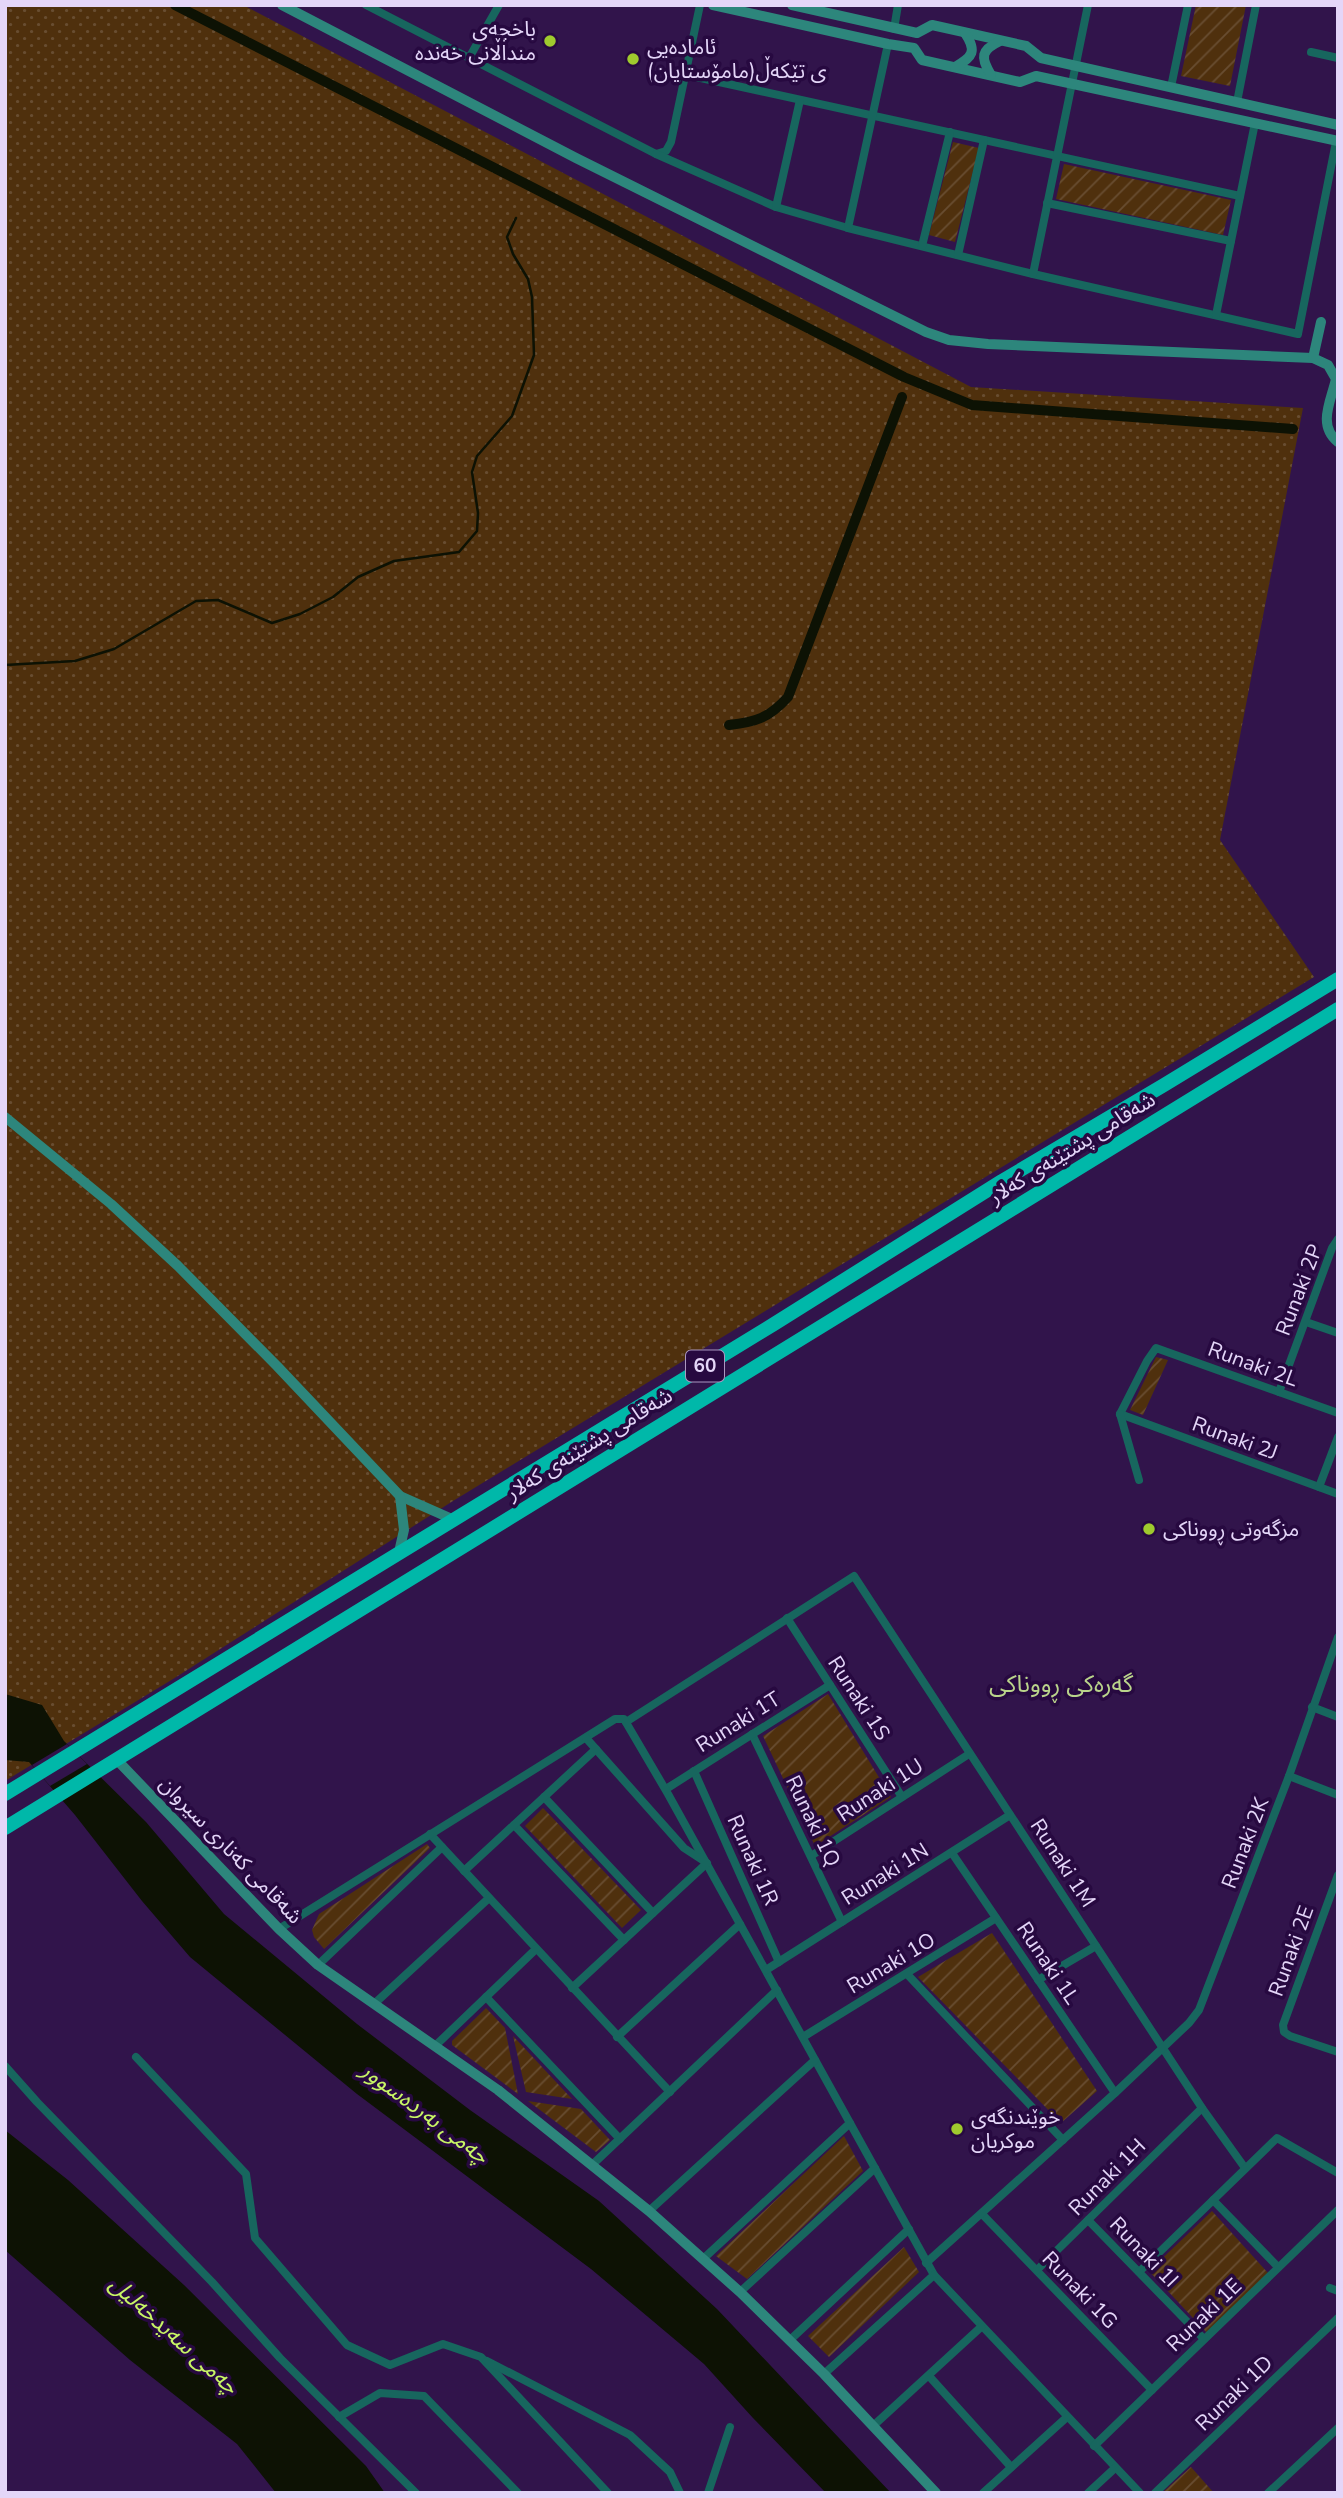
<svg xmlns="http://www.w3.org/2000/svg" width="1343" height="2498" font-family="'Nunito Sans','Noto Sans Arabic',sans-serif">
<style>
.grass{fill:url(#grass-dots)}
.garden{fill:url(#garden-furrows)}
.water{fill:#0d1204}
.pier{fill:#31144b}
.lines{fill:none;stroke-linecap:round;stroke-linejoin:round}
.stream{stroke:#0d1204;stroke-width:2.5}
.canal{stroke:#0d1204;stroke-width:10}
.street{stroke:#17665e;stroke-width:8}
.secondary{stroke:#2d867c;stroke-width:10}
.highway{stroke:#00b8a9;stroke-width:14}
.poi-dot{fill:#9fca2e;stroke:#270940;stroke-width:2.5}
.labels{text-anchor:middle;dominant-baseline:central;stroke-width:7;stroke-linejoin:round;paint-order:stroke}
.shield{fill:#270940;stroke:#ab98c1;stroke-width:2}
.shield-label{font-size:19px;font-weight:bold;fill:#e4d6f8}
.poi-label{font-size:21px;fill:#e4d6f8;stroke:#270940;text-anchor:start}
.street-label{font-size:21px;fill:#e4d6f8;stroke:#270940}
.water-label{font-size:23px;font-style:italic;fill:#c8f565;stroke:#270940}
.quarter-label{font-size:24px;fill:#bad48b;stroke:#270940}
</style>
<defs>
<pattern id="grass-dots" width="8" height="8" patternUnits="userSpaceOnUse" patternTransform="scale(1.75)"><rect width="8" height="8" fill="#4f300d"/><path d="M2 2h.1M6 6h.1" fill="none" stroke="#684d31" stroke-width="1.8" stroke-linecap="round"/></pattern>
<pattern id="garden-furrows" width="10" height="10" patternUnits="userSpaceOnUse" patternTransform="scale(1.75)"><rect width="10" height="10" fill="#4f300d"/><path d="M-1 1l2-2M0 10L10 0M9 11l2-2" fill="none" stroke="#684d31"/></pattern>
</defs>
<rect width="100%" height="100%" fill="#31144b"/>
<!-- grass -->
<polygon class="grass" points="5,5 243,5 971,387 1303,408 1220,840 1314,977 453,1501 173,1679 5,1781"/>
<!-- garden -->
<g class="garden">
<polygon points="1196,5 1246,5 1230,86 1181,76"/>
<polygon points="953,142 979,148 955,242 929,235"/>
<polygon points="1064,164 1231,200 1223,235 1056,199"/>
<polygon points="1156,1357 1168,1360 1143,1415 1130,1410"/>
<polygon points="828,1694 891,1797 815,1846 763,1736"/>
<polygon points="543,1808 641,1910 622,1928 525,1826"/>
<polygon points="427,1844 430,1848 324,1949 314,1937 312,1930 319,1914"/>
<polygon points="992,1933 1097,2091 1061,2123 918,1977"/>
<polygon points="486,2008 505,2028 518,2094 452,2045 452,2041"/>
<polygon points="513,2036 572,2099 526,2092"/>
<polygon points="528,2101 581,2109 610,2140 596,2152"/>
<polygon points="844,2136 863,2171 747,2279 716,2256"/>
<polygon points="1212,2211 1268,2273 1208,2334 1149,2271"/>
<polygon points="904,2247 919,2272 829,2357 808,2336"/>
<polygon points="1191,2467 1214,2493 1162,2493"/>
</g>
<!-- water -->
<g class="water">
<polygon points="5,1694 42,1705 64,1741 146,1822 224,1914 357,2024 470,2110 599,2201 717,2309 891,2493 826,2493 753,2418 704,2364 591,2269 357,2094 190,1957 142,1901 75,1815 29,1762 5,1760"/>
<polygon points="5,2130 68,2180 184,2285 366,2466 385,2493 276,2493 237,2444 130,2360 5,2250"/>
</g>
<!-- pier -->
<polygon class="pier" points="67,1744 87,1764 50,1786 32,1765"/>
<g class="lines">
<!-- stream -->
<polyline class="stream" points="5,665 75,661 114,649 196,601 218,600 272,623 300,614 333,597 358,577 394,561 459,552 477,531 478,513 472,472 477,456 512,416 534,355 532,297 528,279 513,254 507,237 516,218"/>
<!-- canal -->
<g class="canal">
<polyline points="175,5 904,377 972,405 1293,429"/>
<path d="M 729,725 C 756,722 769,718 788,697 L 902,397"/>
</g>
<!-- street -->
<g class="street">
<polyline points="366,5 656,154 666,151 671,142 700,5"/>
<polyline points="894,29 898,5"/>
<polyline points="1311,52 1338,58"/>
<polyline points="469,58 499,5"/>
<polyline points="687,75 1240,196"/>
<polyline points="1171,87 1188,5"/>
<polyline points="1237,102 1256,5"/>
<polyline points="656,154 776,207 848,228 1033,274 1298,334 1336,142"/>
<polyline points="1047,203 1231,241"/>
<polyline points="776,207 800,100"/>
<polyline points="848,228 888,44"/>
<polyline points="922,246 950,132"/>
<polyline points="958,255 984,140"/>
<polyline points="1033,274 1088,5"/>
<polyline points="1216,315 1255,123"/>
<polyline points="1306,1322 1338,1333"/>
<polyline points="1279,1392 1332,1248 1338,1239"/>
<polyline points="1120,1414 1147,1361 1156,1348 1338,1413"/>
<polyline points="1120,1414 1338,1494"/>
<polyline points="1120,1414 1139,1480"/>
<polyline points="1319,1487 1338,1437"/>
<polyline points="787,1618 902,1797"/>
<polyline points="1312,1707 1338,1717"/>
<polyline points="626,1722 854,1576 1202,2108 1245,2168"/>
<polyline points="752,1734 842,1922"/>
<polyline points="694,1771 779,1962"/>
<polyline points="1289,1776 1338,1795"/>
<polyline points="666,1789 830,1685"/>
<polyline points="544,1797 653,1913"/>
<polyline points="514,1825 624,1940"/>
<polyline points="430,1834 670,2092"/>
<polyline points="952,1853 1115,2093"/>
<polyline points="811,1856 969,1754"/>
<polyline points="464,1871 596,1749"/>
<polyline points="1338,1875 1283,2025 1284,2032 1290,2036 1338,2052"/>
<polyline points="279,1929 615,1719 624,1719 668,1794 934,2275 1140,2493"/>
<polyline points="318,1965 442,1847"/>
<polyline points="766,1970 1010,1815"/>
<polyline points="907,1974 1063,2140"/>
<polyline points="1038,1980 1096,1946"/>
<polyline points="572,1988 707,1863 684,1848 586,1738"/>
<polyline points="486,1997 620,2139"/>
<polyline points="374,2004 489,1898"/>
<polyline points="617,2037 740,1924"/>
<polyline points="803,2037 996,1918"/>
<polyline points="435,2046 536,1949"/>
<polyline points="136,2057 246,2174 255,2238 347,2345 390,2365 443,2344 481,2357 608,2493"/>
<polyline points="5,2066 37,2102 212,2282 280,2358 416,2493"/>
<polyline points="592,2165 777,1990"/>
<polyline points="1213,2200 1278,2267"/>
<polyline points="649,2211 815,2060"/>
<polyline points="982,2214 1152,2390"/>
<polyline points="1088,2220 1204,2339"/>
<polyline points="703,2259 850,2123"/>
<polyline points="926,2263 1115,2093 1189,2023 1199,2010 1289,1776 1338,1637"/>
<polyline points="1037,2270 1202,2108"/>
<polyline points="1139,2272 1277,2138 1338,2173"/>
<polyline points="1330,2288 1338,2291"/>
<polyline points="740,2292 875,2168"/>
<polyline points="790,2340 909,2229"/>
<polyline points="487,2361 630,2435 670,2472 680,2493"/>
<polyline points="824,2374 934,2275"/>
<polyline points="929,2376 1011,2467"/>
<polyline points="339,2417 380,2393 424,2396 518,2493"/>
<polyline points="873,2426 981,2327"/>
<polyline points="1094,2446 1338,2210"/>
<polyline points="708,2493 730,2427"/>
<polyline points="983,2493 1067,2417"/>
<polyline points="1088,2493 1115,2468"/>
<polyline points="1155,2493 1338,2318"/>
<polyline points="1268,2493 1338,2428"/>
</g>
<!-- secondary -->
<g class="secondary">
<polyline points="282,5 576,158 926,332 949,340 988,344 1313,358"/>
<polyline points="713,5 888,44 914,48 922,60 1020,82 1036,76 1338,141"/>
<polyline points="792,5 917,33 932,25 1026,46 1041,58 1338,125"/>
<path d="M 955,67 C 973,57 977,51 965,33"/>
<path d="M 991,75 C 980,57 981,50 1000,41"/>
<path d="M 1321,322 L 1313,358 L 1328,365 L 1336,379 C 1331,401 1317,425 1338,442"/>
<polyline points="5,1117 111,1204 178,1266 277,1366 400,1496 452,1519"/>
<polyline points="399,1552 404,1530 400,1496"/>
<polyline points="117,1760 279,1929 318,1965 498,2090 649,2211 740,2292 824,2374 936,2493"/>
</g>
<!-- highway -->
<g class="highway">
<polyline points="5,1794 774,1324 1002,1181 1164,1085 1338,979"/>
<polyline points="5,1828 1338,1009"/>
</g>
</g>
<!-- markers -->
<g class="poi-dot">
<circle cx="550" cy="41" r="7"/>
<circle cx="633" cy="59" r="7"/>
<circle cx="1149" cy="1529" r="7"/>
<circle cx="957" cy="2129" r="7"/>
</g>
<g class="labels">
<!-- shield labels -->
<rect class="shield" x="686" y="1350.5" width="38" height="31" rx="5"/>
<g class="shield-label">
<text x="705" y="1366">60</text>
</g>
<!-- poi labels -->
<g class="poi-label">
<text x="536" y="29" text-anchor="end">باخچەی<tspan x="536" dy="24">منداڵانی خەندە</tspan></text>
<text x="647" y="47">ئامادەیی<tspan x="647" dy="24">(مامۆستایان)ی تێکەڵ</tspan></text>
<text x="1163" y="1529">مزگەوتی ڕووناکی</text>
<text x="971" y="2117">خوێندنگەی<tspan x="971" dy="24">موکریان</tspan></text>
</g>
<!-- street labels -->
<g class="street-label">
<text transform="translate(1072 1148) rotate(-32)">شەقامی پشتێنەی کەلار</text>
<text transform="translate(1299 1290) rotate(-69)">Runaki 2P</text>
<text transform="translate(1253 1364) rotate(20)">Runaki 2L</text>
<text transform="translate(1235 1438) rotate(20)">Runaki 2J</text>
<text transform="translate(589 1444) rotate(-32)">شەقامی پشتێنەی کەلار</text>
<text transform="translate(859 1698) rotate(57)">Runaki 1S</text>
<text transform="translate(738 1722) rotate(-32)">Runaki 1T</text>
<text transform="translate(880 1790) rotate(-33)">Runaki 1U</text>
<text transform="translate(813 1821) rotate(64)">Runaki 1Q</text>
<text transform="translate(1245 1843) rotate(-69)">Runaki 2K</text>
<text transform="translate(231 1850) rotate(46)">شەقامی کەناری سیروان</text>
<text transform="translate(753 1860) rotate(66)">Runaki 1R</text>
<text transform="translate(1063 1863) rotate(57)">Runaki 1M</text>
<text transform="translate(885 1874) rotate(-32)">Runaki 1N</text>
<text transform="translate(1291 1951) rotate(-70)">Runaki 2E</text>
<text transform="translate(891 1963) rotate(-31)">Runaki 1O</text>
<text transform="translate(1048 1963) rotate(56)">Runaki 1L</text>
<text transform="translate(1107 2177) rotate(-45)">Runaki 1H</text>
<text transform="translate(1144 2252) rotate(46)">Runaki 1I</text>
<text transform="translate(1080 2290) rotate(46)">Runaki 1G</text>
<text transform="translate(1204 2315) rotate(-44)">Runaki 1E</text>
<text transform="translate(1234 2393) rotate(-44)">Runaki 1D</text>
</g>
<!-- water labels -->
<g class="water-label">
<text transform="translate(425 2113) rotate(37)">چەمی بەردەسوور</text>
<text transform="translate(174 2335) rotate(42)">چەمی سەیدخەلیل</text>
</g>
<!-- quarter labels -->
<g class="quarter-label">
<text x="1061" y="1684">گەرەکی ڕووناکی</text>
</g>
</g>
<!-- border -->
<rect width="1343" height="2498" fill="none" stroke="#e4d6f8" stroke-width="14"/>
</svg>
